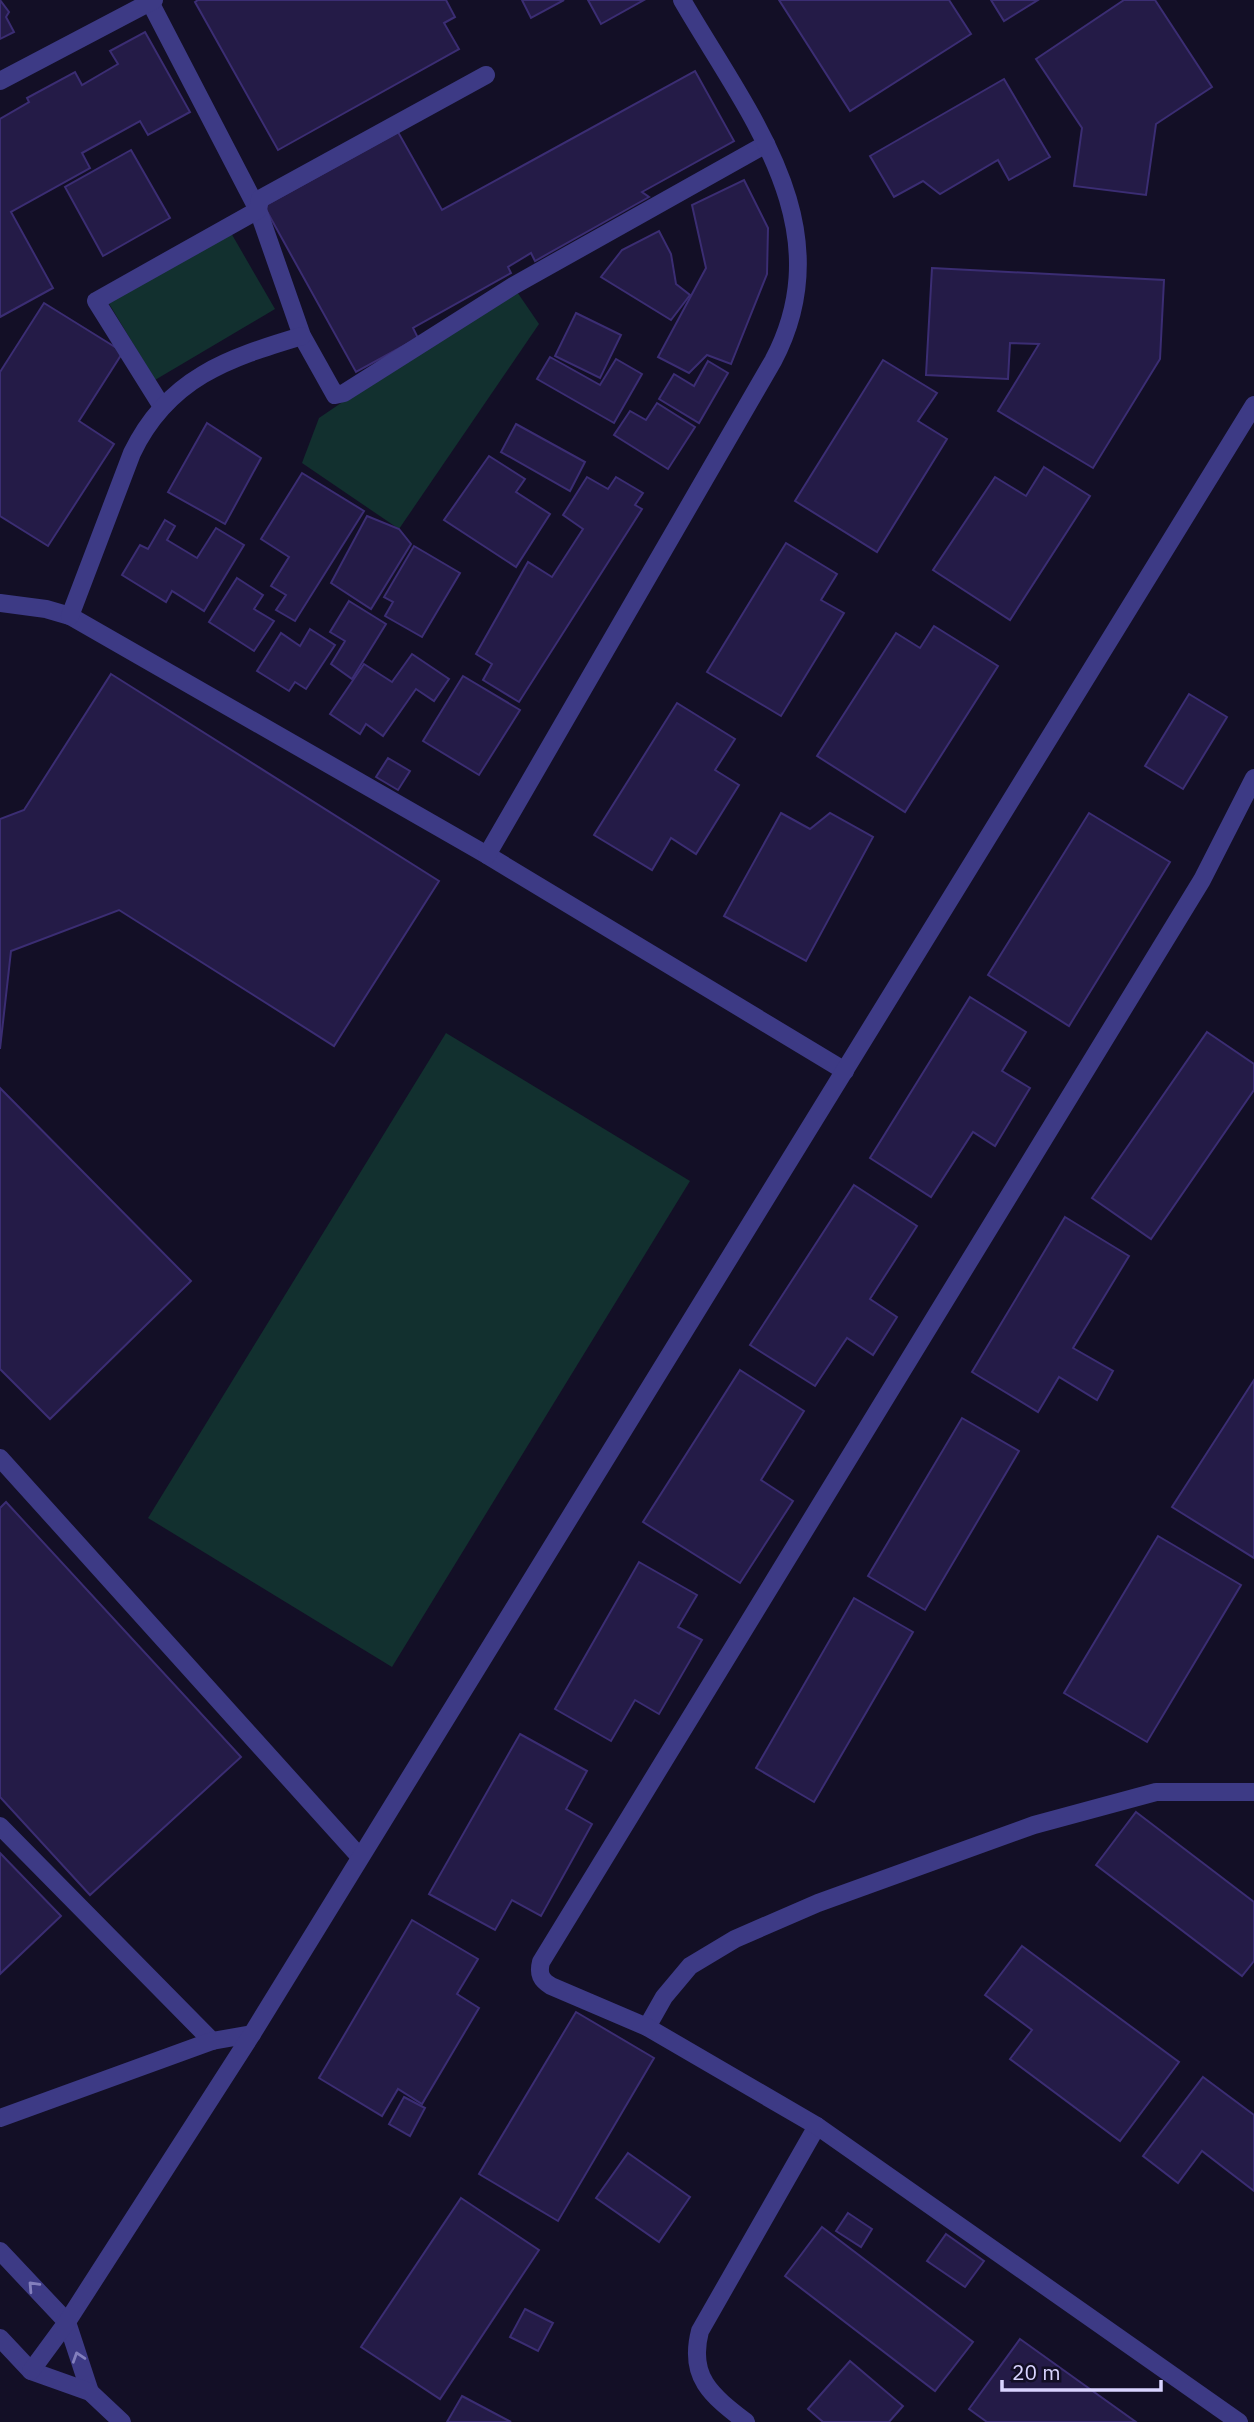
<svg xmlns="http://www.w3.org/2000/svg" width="1254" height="2422" font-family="'IBM Plex Sans',sans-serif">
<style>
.green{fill:#12302f}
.building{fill:#241b47;stroke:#3b2d73;stroke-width:2}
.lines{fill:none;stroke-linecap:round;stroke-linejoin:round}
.minor{stroke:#3d3a85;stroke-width:18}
.oneway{stroke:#837fbc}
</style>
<rect width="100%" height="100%" fill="#130f26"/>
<!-- green -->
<g class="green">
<polygon points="227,226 275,309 155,380 105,297"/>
<polygon points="513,286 539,324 399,529 302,463 319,418"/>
<polygon points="446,1033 690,1181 392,1667 148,1518"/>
</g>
<!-- building -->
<g class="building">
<polygon points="0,0 9,12 6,17 14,32 0,39"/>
<polygon points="198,0 446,0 455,17 444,23 459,49 278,150 195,2"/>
<polygon points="522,0 564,0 531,18"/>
<polygon points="588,0 644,0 601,24"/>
<polygon points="779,0 949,0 971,34 850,111"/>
<polygon points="991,0 1038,0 1004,21"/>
<polygon points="1124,0 1155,0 1212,87 1156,124 1146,195 1074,186 1082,128 1036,59"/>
<polygon points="145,32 190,112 148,135 140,121 82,153 90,168 11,212 53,288 0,317 0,119 29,102 27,98 75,72 82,85 118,64 110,51"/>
<polygon points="695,71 734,141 642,192 649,197 535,261 531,253 508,267 511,273 413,328 418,338 356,372 264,206 398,132 442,210"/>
<polygon points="1004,79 1050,157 1009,180 998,160 940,194 923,181 894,197 870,156"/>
<polygon points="131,150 170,218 103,256 65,187"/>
<polygon points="744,180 768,228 767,274 731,364 707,355 689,373 658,357 706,268 692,205"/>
<polygon points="659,231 671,254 676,284 690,295 671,320 601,277 622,250"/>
<polygon points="932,268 1164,280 1160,359 1093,468 998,411 1039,344 1010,343 1008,379 926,375"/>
<polygon points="44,303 123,352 79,421 114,444 48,546 0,516 0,372"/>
<polygon points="576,313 621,335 600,378 555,356"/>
<polygon points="550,357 600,385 616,359 642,374 614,423 537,379"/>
<polygon points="883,360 937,393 918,421 947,439 877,552 795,501"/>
<polygon points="708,361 728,373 699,423 659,399 674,374 694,386"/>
<polygon points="657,403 695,427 668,469 614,435 630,411 646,420"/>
<polygon points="207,423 261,458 225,524 168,492"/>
<polygon points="516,424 585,462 570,491 501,452"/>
<polygon points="489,456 525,479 516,492 550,514 516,567 444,520"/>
<polygon points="1044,467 1090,496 1010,620 933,570 995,477 1026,496"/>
<polygon points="302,473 364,511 295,621 276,610 286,595 271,586 289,557 261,539"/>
<polygon points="587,477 608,489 616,477 643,493 635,505 642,509 519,702 483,680 492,664 476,654 528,562 552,577 583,529 563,515"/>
<polygon points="367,516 399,529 411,544 371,609 331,583"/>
<polygon points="165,520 175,526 167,540 197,558 216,528 244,545 204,611 172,591 166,602 122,575 140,545 148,549"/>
<polygon points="786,543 837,574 821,600 844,613 781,716 707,672"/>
<polygon points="414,546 460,573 422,637 385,616 393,602 384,597"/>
<polygon points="237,578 263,595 254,609 274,621 254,651 209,622"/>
<polygon points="349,601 386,624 352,679 331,664 345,641 330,632"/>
<polygon points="934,626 998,666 905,812 817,756 896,633 920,648"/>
<polygon points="310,629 335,645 306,689 295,682 289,691 257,671 281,633 300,646"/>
<polygon points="412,654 449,679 434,701 416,689 383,736 366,724 360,734 330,714 364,664 392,682"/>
<polygon points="111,674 439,881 334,1046 119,910 11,951 0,1049 0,819 24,810"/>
<polygon points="463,676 520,710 479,775 423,741"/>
<polygon points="1189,694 1227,717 1183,789 1145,766"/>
<polygon points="677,703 735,739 715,770 739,785 696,854 671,838 652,870 594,835"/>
<polygon points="388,758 410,771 398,790 376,777"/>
<polygon points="781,813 810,829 830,813 873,837 806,961 724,916"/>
<polygon points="1089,813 1170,862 1069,1026 988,975"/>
<polygon points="970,997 1026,1032 1002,1071 1030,1088 995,1146 973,1132 931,1197 870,1158"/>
<polygon points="1207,1032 1254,1064 1254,1090 1151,1239 1092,1198"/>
<polygon points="0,1088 191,1281 50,1419 0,1369"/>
<polygon points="854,1185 917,1226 870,1299 897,1317 873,1355 847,1338 815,1386 750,1345"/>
<polygon points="1065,1217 1129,1256 1073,1348 1113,1371 1097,1400 1059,1377 1038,1412 972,1372"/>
<polygon points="740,1370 804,1411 761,1480 793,1501 740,1583 643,1522"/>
<polygon points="1254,1380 1254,1558 1172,1507"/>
<polygon points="962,1418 1019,1451 925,1610 868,1576"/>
<polygon points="6,1502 241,1757 90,1895 0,1797 0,1508"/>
<polygon points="1158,1536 1241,1585 1147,1742 1064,1693"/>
<polygon points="639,1562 697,1595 678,1627 702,1640 659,1714 635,1700 611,1741 555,1709"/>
<polygon points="854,1598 913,1632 814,1802 756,1768"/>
<polygon points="520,1734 587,1771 566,1809 592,1824 541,1916 512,1900 495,1930 429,1894"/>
<polygon points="1136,1812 1254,1902 1254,1961 1242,1976 1096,1865"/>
<polygon points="0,1853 61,1916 0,1974"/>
<polygon points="412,1920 478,1959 457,1994 479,2008 422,2104 398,2089 382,2116 319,2078"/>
<polygon points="1022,1946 1179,2062 1120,2141 1010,2059 1032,2030 985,1995"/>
<polygon points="576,2012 654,2058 558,2221 479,2174"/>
<polygon points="1203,2077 1254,2115 1254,2191 1202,2151 1178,2183 1143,2156"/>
<polygon points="404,2097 425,2108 410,2136 389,2124"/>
<polygon points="628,2153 690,2197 659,2242 596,2198"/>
<polygon points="461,2198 539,2250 440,2399 361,2347"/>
<polygon points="848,2213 872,2229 861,2247 836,2231"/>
<polygon points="822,2227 973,2342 935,2391 785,2276"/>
<polygon points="946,2234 984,2261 965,2287 927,2261"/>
<polygon points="525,2309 553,2323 538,2351 510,2337"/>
<polygon points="1020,2339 1136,2422 987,2422 969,2409"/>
<polygon points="850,2361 903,2406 889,2422 823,2422 808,2409"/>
<polygon points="462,2396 511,2422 447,2422"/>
</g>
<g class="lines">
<!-- minor -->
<g class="minor">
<polyline points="149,0 258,210 302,336 335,395 344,393 513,286 766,144"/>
<polyline points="0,81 154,0"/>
<polyline points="161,405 96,301 258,210 260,199 486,75"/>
<polyline points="0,603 46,609 70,616 487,855 845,1071"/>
<path d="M 70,616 L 132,453 C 168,378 228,358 302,336"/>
<path d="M 487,855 L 773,361 C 844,227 748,114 682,0"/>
<polyline points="0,1458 360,1857"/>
<polyline points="0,1826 212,2041"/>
<polyline points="647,2027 664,1997 690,1966 735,1939 818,1903 1034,1825 1156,1792 1254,1792"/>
<polyline points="0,2118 212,2041 252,2034"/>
<polyline points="0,2251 67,2322 90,2392"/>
<polyline points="0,2338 31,2371 90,2392 122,2422"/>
<polyline points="31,2371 67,2322 252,2034 1254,405"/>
<path d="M 746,2422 C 711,2395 688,2377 700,2331 L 817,2126"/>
<path d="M 1239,2422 L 817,2126 L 647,2027 L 551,1986 C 541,1980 538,1974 541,1962 L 1202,880 L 1254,778"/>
</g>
</g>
<!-- one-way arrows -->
<defs><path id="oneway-chevron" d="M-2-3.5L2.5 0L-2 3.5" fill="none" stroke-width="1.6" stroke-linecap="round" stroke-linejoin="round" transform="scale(1.75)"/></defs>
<g class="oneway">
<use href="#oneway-chevron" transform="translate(33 2286) rotate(-133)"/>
<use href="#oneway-chevron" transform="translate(78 2357) rotate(-108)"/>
</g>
<!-- scale -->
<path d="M1002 2380v10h159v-10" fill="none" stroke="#d9d4ff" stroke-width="3.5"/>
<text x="1012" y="2380" font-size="21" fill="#d9d4ff" stroke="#130f26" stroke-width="5" paint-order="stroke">20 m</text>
</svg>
